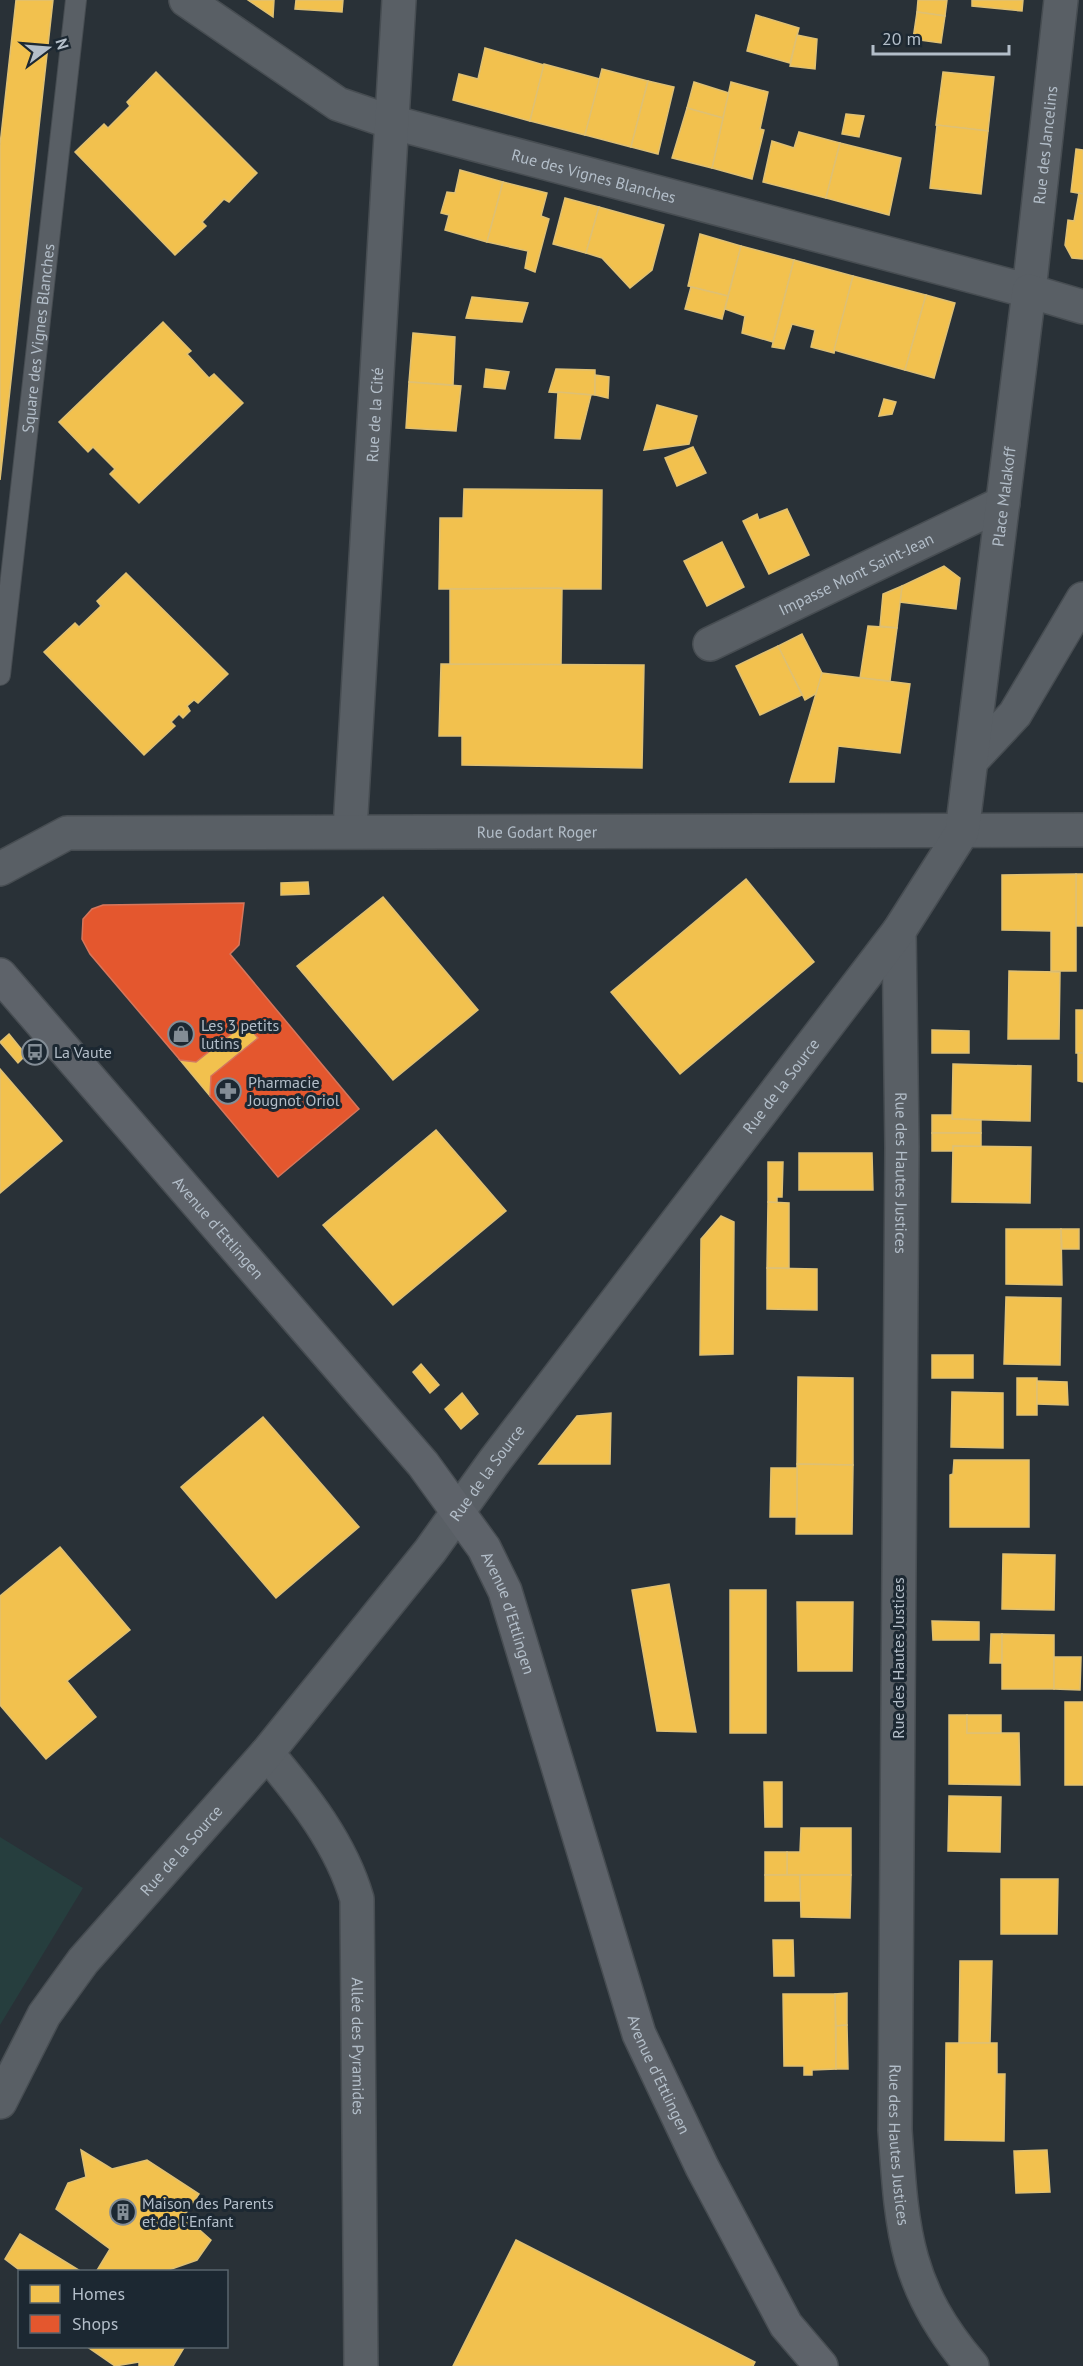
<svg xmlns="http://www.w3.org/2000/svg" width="1083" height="2366" font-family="'PT Sans',sans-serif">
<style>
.green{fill:#263e3e}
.homes{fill:#f2c14e;stroke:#dfc073;stroke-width:1.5}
.shops{fill:#e4572e;stroke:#d5765c;stroke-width:1.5}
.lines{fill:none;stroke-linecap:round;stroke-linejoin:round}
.lane-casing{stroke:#474d52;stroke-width:22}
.street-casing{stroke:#474d52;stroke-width:36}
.secondary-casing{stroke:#474d52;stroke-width:36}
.lane{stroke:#595f65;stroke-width:20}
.street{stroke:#595f65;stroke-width:33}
.secondary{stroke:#5e636a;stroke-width:33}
.labels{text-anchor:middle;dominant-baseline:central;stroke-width:6;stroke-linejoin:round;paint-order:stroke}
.street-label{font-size:16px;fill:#b3bec9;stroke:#1c2832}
.poi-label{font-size:16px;fill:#b3bec9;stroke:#1c2832;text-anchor:start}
</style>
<rect width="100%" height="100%" fill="#293137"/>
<!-- green -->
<polygon class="green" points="0,1837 83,1888 0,2025"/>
<!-- homes -->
<g class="homes">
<polygon points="16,0 53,0 0,480 0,145"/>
<polygon points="248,0 274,0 273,17"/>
<polygon points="296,0 343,0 342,12 295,9"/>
<polygon points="918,0 947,0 945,16 917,12"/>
<polygon points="972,0 1023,0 1022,11 972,6"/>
<polygon points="917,12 945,16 941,43 913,39"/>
<polygon points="756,15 799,28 790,63 747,51"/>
<polygon points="797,35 817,39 815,69 790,66"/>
<polygon points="485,48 544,65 530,121 453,100 459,74 478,79"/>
<polygon points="544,64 600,79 585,135 530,121"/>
<polygon points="602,69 648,81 631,147 585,135"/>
<polygon points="156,72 257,173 229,202 224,199 202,222 206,226 175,255 75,152 104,124 108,128 130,106 127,102"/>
<polygon points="943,72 994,77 988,131 936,125"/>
<polygon points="648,81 674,87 658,154 631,147"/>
<polygon points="694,82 729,93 723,118 687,108"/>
<polygon points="731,82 768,92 760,129 764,130 752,179 712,168"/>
<polygon points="687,108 723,118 712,168 672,158"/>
<polygon points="846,114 864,116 859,137 842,134"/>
<polygon points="937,125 988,131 981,194 930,188"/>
<polygon points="799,132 840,143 826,198 763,182 772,141 794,148"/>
<polygon points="840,143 901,158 889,215 826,198"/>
<polygon points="1076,149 1083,150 1083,194 1071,192"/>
<polygon points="460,170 503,182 487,242 445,230 449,215 441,213 447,192 455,193"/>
<polygon points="503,182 547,193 541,216 549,219 535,272 525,268 528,251 487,242"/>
<polygon points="1079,193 1083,194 1083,259 1072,258 1065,245 1068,220 1074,221"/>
<polygon points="565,198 599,207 586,253 553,244"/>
<polygon points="599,207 664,225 652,270 630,288 602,258 586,253"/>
<polygon points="700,234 741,246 728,296 688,286"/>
<polygon points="741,246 794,260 773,342 742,333 745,316 725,309"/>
<polygon points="794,260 853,276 834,353 811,347 815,330 792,324 784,349 772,347"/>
<polygon points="853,276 926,295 905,370 834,350"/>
<polygon points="691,287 728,296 722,319 685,309"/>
<polygon points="926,295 955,303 934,378 905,370"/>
<polygon points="472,297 528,303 522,322 466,318"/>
<polygon points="163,322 191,351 187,354 209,378 214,374 243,403 139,503 110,474 115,469 93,447 88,452 59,422"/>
<polygon points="413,333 455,337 453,385 409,382"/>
<polygon points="486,369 509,372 505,389 484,387"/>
<polygon points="556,369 595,370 595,395 549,392"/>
<polygon points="595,375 609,377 608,398 595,395"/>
<polygon points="409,382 461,386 456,431 406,428"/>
<polygon points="558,392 591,395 580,439 555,438"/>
<polygon points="884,399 896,402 892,414 879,416"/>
<polygon points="657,405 697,416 689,444 644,450"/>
<polygon points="693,447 706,473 677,486 665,458"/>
<polygon points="464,489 602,490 601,589 439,589 440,518 463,518"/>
<polygon points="787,509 809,555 769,574 743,521 757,514 759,520"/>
<polygon points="722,542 744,587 707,606 684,561"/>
<polygon points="944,566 960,578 956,609 900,602 902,586"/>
<polygon points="126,573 228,674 198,703 194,700 187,706 190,711 183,718 179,714 171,722 175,726 144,755 44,652 75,623 79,627 101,606 97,601"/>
<polygon points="902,586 897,628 880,626 883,594"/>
<polygon points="562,588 561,665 450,665 450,589"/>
<polygon points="868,626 897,628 890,681 860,678"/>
<polygon points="802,634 822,673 817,693 805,700 778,646"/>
<polygon points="778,646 802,695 760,715 736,666"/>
<polygon points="441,664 644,665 642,768 462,765 462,736 439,736"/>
<polygon points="822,673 910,684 900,753 838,746 834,782 790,782"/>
<rect x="1076" y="874" width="7" height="52"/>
<polygon points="1076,874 1076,971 1051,971 1051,931 1002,930 1002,875"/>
<polygon points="746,879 814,962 680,1074 611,992"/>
<polygon points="308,882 309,894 281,895 281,883"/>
<polygon points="383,897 478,1010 393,1080 297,966"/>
<polygon points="1009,971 1060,972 1059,1039 1008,1039"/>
<rect x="1076" y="1010" width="7" height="43"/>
<polygon points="245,1023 258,1038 211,1076 210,1096 180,1060 196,1062"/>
<polygon points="932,1030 969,1031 969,1053 932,1053"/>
<polygon points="9,1034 26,1055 18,1063 0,1042"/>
<polygon points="1078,1053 1083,1053 1083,1082 1078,1081"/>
<polygon points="953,1064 1031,1066 1030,1121 952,1119"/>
<polygon points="0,1069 62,1141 0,1193"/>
<polygon points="932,1115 952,1115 952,1119 981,1120 981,1133 932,1133"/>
<polygon points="436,1130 506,1211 393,1305 323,1225"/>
<polygon points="932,1133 981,1133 981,1147 953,1146 953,1151 932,1151"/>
<polygon points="953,1146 1031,1147 1030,1203 952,1202"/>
<polygon points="799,1153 872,1153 873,1190 799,1190"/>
<polygon points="768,1162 783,1162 782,1197 777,1197 777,1203 768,1202"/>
<polygon points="768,1202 789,1203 789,1268 767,1268"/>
<polygon points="721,1216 734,1222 733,1354 700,1355 701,1239"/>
<polygon points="1006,1229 1061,1229 1062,1285 1006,1284"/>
<polygon points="1061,1229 1079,1229 1079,1249 1062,1249"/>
<polygon points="767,1268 817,1269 817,1310 767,1309"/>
<polygon points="1006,1297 1061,1298 1060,1365 1004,1364"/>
<rect x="932" y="1355" width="41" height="23"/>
<polygon points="421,1364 439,1385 430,1393 413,1372"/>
<polygon points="798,1377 853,1378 853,1465 797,1464"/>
<rect x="1017" y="1378" width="20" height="37"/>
<polygon points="1037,1381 1067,1382 1068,1405 1037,1404"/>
<polygon points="952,1392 1003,1393 1003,1448 951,1447"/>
<polygon points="462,1393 478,1414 461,1429 445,1409"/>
<polygon points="611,1413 610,1464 539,1464 577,1416"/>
<polygon points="263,1417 359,1527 276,1598 181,1487"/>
<polygon points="954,1460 1029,1460 1029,1527 950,1527 950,1475 953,1474"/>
<polygon points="797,1464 853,1465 852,1534 796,1534"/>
<polygon points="771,1468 797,1468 797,1517 770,1517"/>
<polygon points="60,1547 130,1630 67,1681 96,1717 46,1759 0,1705 0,1596"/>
<polygon points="1003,1554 1055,1555 1054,1610 1002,1609"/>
<polygon points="669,1584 696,1732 657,1731 632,1590"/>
<rect x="730" y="1590" width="36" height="143"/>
<polygon points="797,1602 853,1602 852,1671 798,1671"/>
<polygon points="932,1621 979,1622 979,1640 933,1640"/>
<polygon points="991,1634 1002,1634 1002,1663 990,1663"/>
<polygon points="1002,1634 1054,1635 1054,1689 1002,1689"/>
<polygon points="1054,1657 1081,1657 1080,1690 1054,1689"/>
<rect x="1065" y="1702" width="18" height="83"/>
<polygon points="949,1715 967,1715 967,1733 1019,1733 1020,1785 949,1784"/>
<rect x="967" y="1715" width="34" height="18"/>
<polygon points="764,1782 782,1782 782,1827 765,1827"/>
<polygon points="949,1796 1001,1797 1000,1852 948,1851"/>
<polygon points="801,1828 851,1828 851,1875 787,1875 787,1852 800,1852"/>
<rect x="765" y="1852" width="22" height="23"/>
<polygon points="765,1875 800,1875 801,1901 765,1901"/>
<polygon points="800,1875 851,1875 850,1918 801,1917"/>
<polygon points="1001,1879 1058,1879 1057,1934 1001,1934"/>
<polygon points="773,1940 793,1940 794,1976 774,1976"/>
<polygon points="960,1961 992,1961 990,2043 959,2043"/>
<polygon points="847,1993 847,2025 836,2026 835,1994"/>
<polygon points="783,1994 835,1994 836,2069 812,2070 812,2075 804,2075 804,2066 784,2066"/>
<polygon points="847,2025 848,2069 836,2069 836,2026"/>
<polygon points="946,2043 997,2043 997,2074 1005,2074 1004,2141 945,2140"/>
<polygon points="81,2150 112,2169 147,2160 199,2194 184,2216 211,2240 197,2260 163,2272 96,2272 110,2249 56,2209 68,2183 86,2177"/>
<polygon points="1047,2150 1050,2192 1016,2193 1014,2151"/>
<polygon points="20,2234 82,2272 22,2272 5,2259"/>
<polygon points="516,2240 755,2362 753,2366 453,2366"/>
<polygon points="86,2346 185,2346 173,2366 139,2366 139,2362 115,2366"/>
</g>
<!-- shops -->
<polygon class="shops" points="244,903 239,945 230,954 359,1109 278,1177 210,1096 211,1076 258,1038 245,1023 196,1062 180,1060 90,954 82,939 83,919 92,909 103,905"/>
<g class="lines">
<!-- lane casing -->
<g class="lane-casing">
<g id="lane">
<path id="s1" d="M 0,675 L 76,0"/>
</g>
</g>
<!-- street casing -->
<g class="street-casing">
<g id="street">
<path id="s2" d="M 186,0 L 338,104 L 391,122 L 1029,291 L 1061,0"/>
<path id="s3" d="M 710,644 L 1003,503"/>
<polyline points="971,761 1015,714 1083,599"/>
<path id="s4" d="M 350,830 L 399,0"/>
<path id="s5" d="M 0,869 L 67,833 L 1083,830"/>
<path id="s6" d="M 899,931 L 902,1147 L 895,2130 C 902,2229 904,2287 972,2366"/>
<path id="s7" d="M 267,1753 C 304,1797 341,1844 357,1899 L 361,2366"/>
<path id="s8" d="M 0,2102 L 44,2015 L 83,1961 L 267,1753 L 430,1551 L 493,1463 L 899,931 L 962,832 L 1029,291 L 1083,307"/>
</g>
</g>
<!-- secondary casing -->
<g class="secondary-casing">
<g id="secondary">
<path id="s9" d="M 0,975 L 423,1464 L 484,1548 L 505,1591 L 639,2034 L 702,2167 L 786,2325 L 821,2366"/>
</g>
</g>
<!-- lane -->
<use href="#lane" class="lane"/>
<!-- street -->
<use href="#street" class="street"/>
<!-- secondary -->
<use href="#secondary" class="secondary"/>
</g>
<!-- icons -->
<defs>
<g id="shop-ring" transform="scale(1.35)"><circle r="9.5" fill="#1c2832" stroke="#838d96" stroke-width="1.5"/><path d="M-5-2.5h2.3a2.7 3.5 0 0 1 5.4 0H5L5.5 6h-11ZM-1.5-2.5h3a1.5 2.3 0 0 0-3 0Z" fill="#838d96"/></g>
<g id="bus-ring" transform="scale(1.35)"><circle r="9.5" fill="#1c2832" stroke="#838d96" stroke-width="1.5"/><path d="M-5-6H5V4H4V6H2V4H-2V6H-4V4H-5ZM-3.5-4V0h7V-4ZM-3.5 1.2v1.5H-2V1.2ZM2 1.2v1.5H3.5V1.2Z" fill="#838d96"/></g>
<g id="pharmacy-ring" transform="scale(1.35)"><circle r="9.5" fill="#1c2832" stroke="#838d96" stroke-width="1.5"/><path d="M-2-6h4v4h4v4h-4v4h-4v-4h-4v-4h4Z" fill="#838d96"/></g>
<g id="building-ring" transform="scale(1.35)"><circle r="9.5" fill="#1c2832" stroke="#838d96" stroke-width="1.5"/><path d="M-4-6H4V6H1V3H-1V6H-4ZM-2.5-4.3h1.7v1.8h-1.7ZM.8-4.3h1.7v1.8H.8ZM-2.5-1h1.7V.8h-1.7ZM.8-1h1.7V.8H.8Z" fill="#838d96"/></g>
</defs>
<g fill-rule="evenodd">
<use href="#shop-ring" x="181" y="1034"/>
<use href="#bus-ring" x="35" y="1052"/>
<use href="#pharmacy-ring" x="228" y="1091"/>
<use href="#building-ring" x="123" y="2212"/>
</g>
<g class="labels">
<!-- street labels -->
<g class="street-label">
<text stroke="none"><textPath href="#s2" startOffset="1047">Rue des Jancelins</textPath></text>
<text stroke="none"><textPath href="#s2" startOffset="450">Rue des Vignes Blanches</textPath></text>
<text stroke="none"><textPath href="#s1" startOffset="339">Square des Vignes Blanches</textPath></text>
<text stroke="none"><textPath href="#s4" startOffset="416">Rue de la Cité</textPath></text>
<text stroke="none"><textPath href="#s8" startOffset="1934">Place Malakoff</textPath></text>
<text stroke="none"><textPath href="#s3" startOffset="162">Impasse Mont Saint-Jean</textPath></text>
<text stroke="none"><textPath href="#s5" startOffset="546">Rue Godart Roger</textPath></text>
<text stroke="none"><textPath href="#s8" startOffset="1284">Rue de la Source</textPath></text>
<text stroke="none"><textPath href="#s6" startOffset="242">Rue des Hautes Justices</textPath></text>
<text stroke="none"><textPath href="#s9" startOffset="334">Avenue d'Ettlingen</textPath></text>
<text stroke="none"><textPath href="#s8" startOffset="798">Rue de la Source</textPath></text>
<text stroke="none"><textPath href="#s9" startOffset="820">Avenue d'Ettlingen</textPath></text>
<text transform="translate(898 1658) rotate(-90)">Rue des Hautes Justices</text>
<text stroke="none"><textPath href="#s8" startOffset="312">Rue de la Source</textPath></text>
<text stroke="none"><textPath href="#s7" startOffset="320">Allée des Pyramides</textPath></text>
<text stroke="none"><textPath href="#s9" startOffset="1306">Avenue d'Ettlingen</textPath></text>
<text stroke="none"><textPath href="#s6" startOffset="1214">Rue des Hautes Justices</textPath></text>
</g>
<!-- poi labels -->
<g class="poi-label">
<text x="201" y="1025">Les 3 petits<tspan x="201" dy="18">lutins</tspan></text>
<text x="54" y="1052">La Vaute</text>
<text x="248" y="1082">Pharmacie<tspan x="248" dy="18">Jougnot Oriol</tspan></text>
<text x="142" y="2203">Maison des Parents<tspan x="142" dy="18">et de l'Enfant</tspan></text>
</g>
</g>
<!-- legend -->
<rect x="18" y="2270" width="210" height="78" fill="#1c2832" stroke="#58646e" stroke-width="1.5"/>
<rect x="30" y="2285" width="30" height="18" fill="#f2c14e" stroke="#58646e" stroke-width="1.5"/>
<text x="72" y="2300" font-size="18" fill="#b3bec9">Homes</text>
<rect x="30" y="2315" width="30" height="18" fill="#e4572e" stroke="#58646e" stroke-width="1.5"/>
<text x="72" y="2330" font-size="18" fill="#b3bec9">Shops</text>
<!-- north arrow -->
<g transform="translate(48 48) rotate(74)" stroke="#1c2832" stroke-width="4.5" paint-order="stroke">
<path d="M0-4.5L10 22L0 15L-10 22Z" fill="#b3bec9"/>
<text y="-9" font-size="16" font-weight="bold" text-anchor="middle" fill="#b3bec9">N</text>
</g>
<!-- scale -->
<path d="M873 45v9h136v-9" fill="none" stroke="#b3bec9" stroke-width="3"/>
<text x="882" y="45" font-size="18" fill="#b3bec9" stroke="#1c2832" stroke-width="4.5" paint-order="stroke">20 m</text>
</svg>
